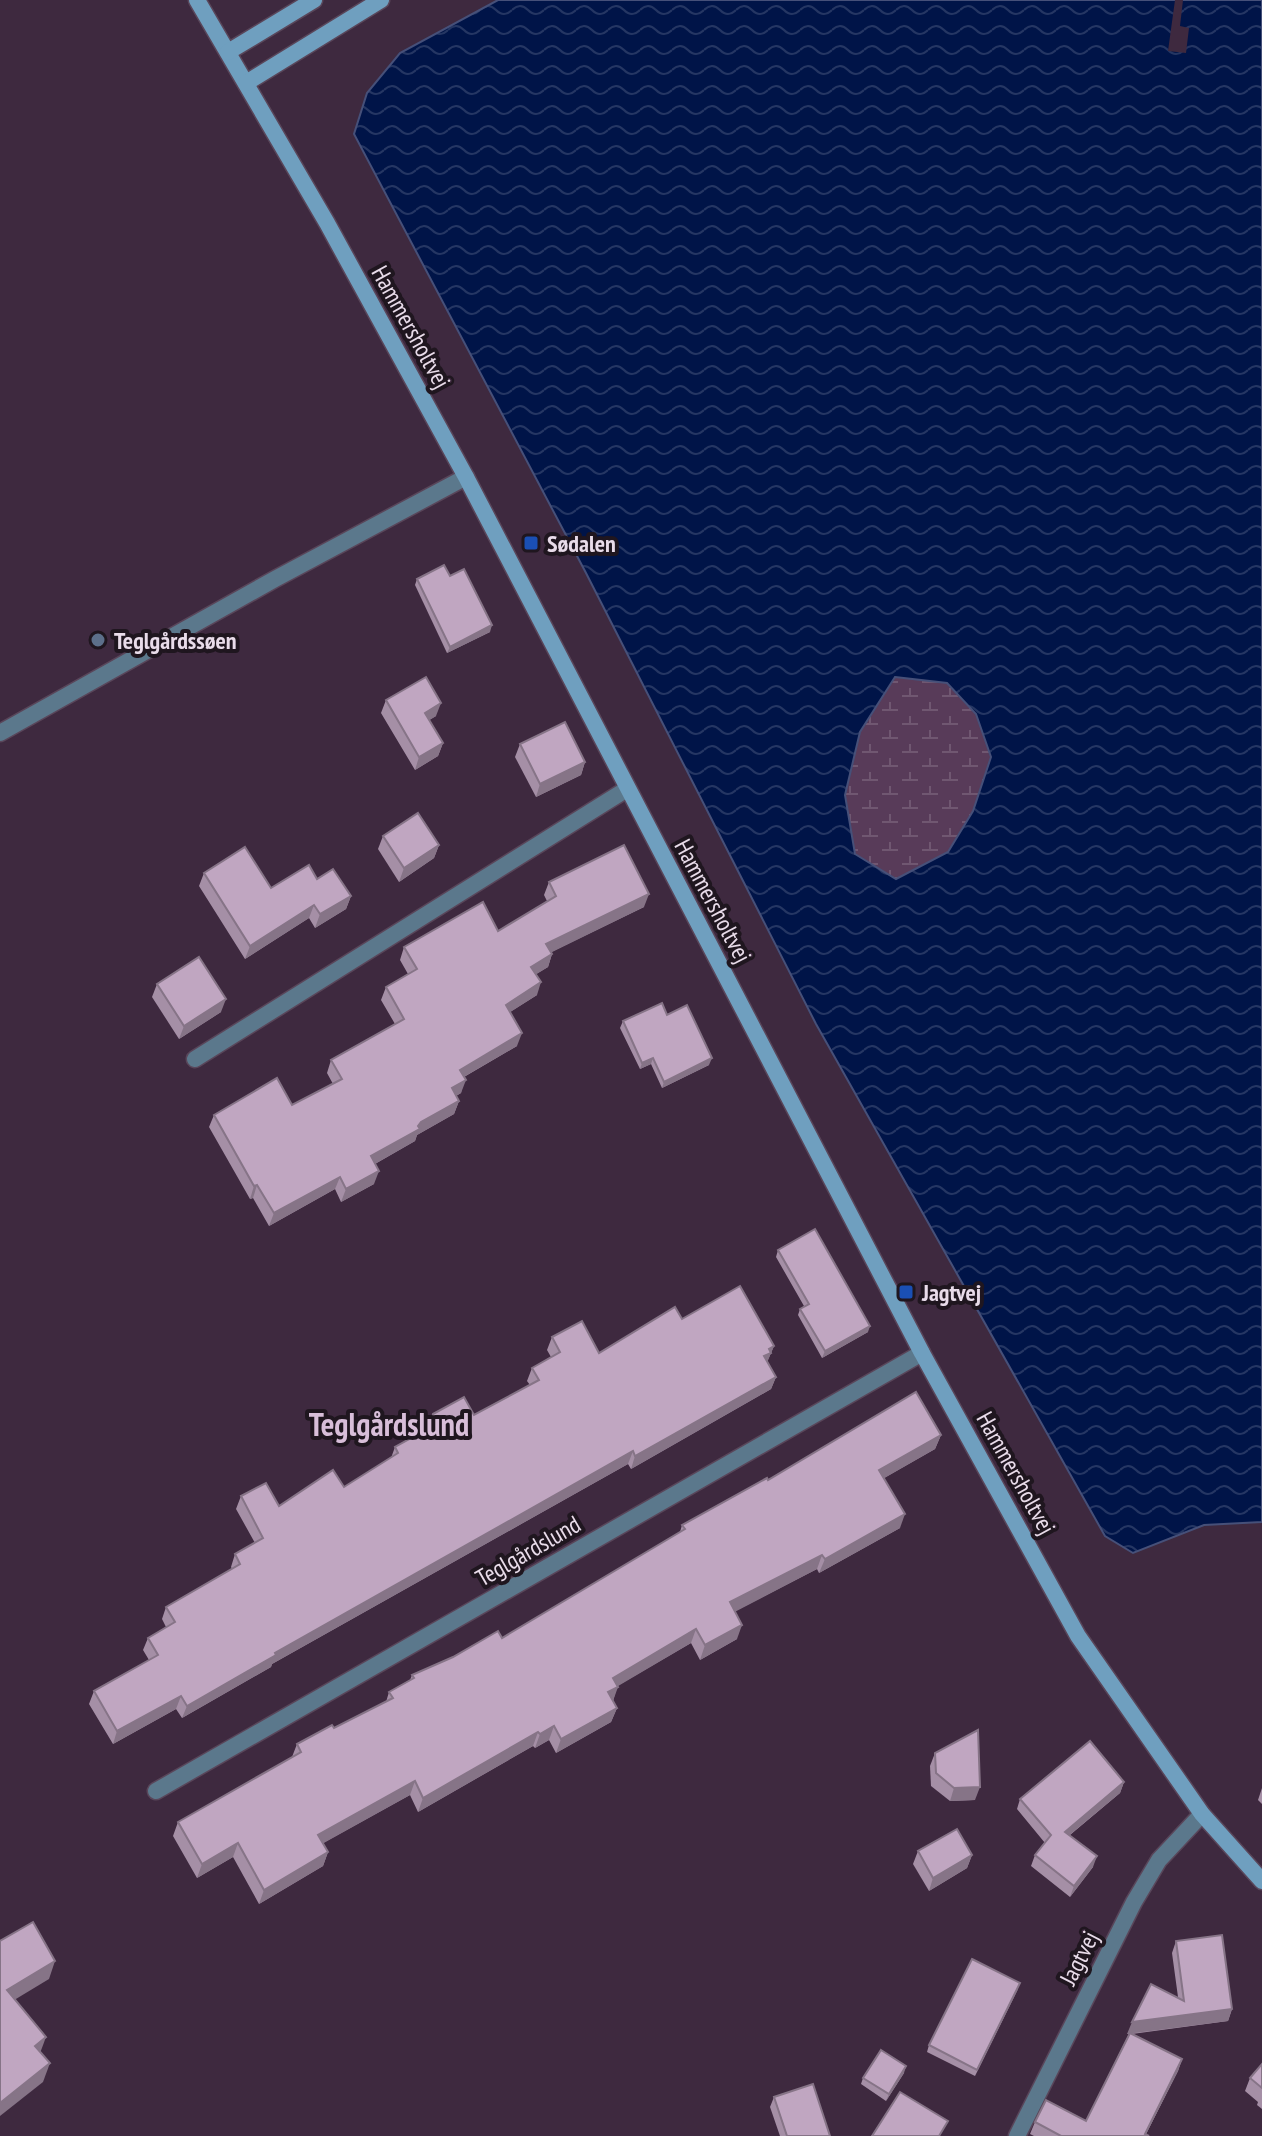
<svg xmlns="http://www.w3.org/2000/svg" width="1262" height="2136" font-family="'PT Sans Narrow',sans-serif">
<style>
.wetland{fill:url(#wetland-marsh)}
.water{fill:url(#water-waves);stroke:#465079;stroke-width:2;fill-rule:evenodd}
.pier{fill:#3e293f}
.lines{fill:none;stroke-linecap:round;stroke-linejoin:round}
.lane-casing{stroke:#59465a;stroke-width:19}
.street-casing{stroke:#59465a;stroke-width:19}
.secondary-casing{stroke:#59465a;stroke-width:19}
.lane{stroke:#5b788c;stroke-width:16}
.street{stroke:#5b788c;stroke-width:16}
.secondary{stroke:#6f9fbf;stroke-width:16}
.wall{fill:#a58fa6}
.shaded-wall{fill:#867487}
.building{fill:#c0a6c1;stroke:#867487;stroke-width:2}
.transit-dot{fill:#1a4fb4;stroke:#1f161f;stroke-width:3}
.service-dot{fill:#5c6f8a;stroke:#1f161f;stroke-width:3}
.labels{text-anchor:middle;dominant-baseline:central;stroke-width:8;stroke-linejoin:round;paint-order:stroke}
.street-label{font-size:24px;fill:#e9dcea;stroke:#1f161f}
.poi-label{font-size:24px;font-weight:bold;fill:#e9dcea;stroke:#1f161f;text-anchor:start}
.district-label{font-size:32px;font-weight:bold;fill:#d8bed9;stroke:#1f161f}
</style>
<defs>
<pattern id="wetland-marsh" width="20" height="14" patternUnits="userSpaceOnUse" patternTransform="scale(2)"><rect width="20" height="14" fill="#583b59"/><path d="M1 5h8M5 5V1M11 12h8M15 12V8" fill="none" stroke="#705771"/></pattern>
<pattern id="water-waves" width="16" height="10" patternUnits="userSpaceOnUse" patternTransform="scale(2)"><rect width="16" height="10" fill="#001448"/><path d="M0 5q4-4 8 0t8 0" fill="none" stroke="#253663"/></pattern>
</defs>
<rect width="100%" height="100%" fill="#3e293f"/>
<!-- wetland -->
<polygon class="wetland" points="895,677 947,683 976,714 991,757 973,811 948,852 896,879 855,854 845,795 860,732"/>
<!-- water -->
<path class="water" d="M 498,0 L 1262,0 L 1262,1522 L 1204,1525 L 1133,1553 L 1105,1536 L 816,1024 L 586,573 L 354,134 L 367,93 L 400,53 ZM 895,677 L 947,683 L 976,714 L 991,757 L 973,811 L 948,852 L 896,879 L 855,854 L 845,795 L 860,732 Z"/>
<!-- pier -->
<polygon class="pier" points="1175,0 1183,0 1180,26 1189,28 1186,53 1168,51"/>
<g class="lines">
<!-- lane casing -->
<g class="lane-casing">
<polyline id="lane" points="0,733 275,579 466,477"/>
</g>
<!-- street casing -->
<g class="street-casing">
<g id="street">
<polyline points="195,1059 627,789"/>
<polyline points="156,1791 922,1353"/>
<polyline points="1017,2136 1134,1902 1159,1860 1202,1814"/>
</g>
</g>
<!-- secondary casing -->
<g class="secondary-casing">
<g id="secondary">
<polyline points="197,0 327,223 466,477 922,1353 1078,1636 1202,1814 1262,1881"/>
<polyline points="228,52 314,0"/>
<polyline points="246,83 381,0"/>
</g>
</g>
<!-- lane -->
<use href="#lane" class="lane"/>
<!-- street -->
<use href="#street" class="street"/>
<!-- secondary -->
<use href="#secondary" class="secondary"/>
</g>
<!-- wall -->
<g class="wall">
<polygon points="417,579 490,632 447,653 415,585"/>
<polygon points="386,700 436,716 429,720 443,743 438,756 415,770 381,713"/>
<polygon points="520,744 585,762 581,775 536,797 515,757"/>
<polygon points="383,836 439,845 434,858 399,882 378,849"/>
<polygon points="204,873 271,888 317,879 351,896 346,909 315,928 309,918 245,959 199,886"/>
<polygon points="549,882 644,907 551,952 552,954 548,967 536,974 537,995 510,1012 517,1046 464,1077 461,1093 456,1096 459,1101 454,1114 417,1135 415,1141 375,1164 374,1184 341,1202 335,1189 269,1226 253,1198 250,1199 209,1127 214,1115 292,1105 333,1084 327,1073 331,1060 395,1024 381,1000 386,987 408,974 400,960 404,947 498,931 547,901 544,895"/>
<polygon points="157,984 221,1012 179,1039 152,997"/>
<polygon points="667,1015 709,1065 662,1088 651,1064 640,1069 620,1028 623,1021"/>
<polygon points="778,1250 868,1332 822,1358 798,1315 800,1309 804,1306 776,1257"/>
<polygon points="682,1319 774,1346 767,1362 776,1377 771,1389 631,1469 628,1464 272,1664 271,1667 182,1718 176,1709 113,1744 89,1704 94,1691 149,1660 143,1650 148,1638 166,1627 162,1619 166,1607 232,1569 231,1567 235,1554 255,1543 236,1509 241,1496 279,1506 344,1487 391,1458 395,1447 428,1429 433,1414 474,1415 530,1385 527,1381 532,1368 551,1357 547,1350 552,1337 599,1353"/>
<polygon points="941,1435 935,1449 884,1478 900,1528 819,1573 817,1569 735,1611 737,1639 700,1660 691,1643 617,1686 613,1701 617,1708 611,1722 556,1753 549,1740 535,1748 533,1746 418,1812 410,1795 323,1843 328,1852 323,1866 259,1904 233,1857 197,1878 173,1836 178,1822 292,1757 297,1744 334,1728 386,1702 389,1692 410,1680 412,1675 502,1638 680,1532 682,1525 768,1480"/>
<polygon points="935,1753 975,1800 950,1801 931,1786 930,1766"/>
<polygon points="1124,1782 1120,1793 1070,1835 1093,1867 1070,1897 1031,1866 1035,1855 1045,1843 1017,1809 1020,1799"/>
<polygon points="1262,1788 1262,1804 1258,1800"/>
<polygon points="918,1851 972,1855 967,1868 929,1891 913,1864"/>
<polygon points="1176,1941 1232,2009 1228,2021 1132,2034 1182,2059 1178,2071 1146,2134 1149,2136 1034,2136 1030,2134 1035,2122 1086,2121 1129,2034 1127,2034 1178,1997 1172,1953"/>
<polygon points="1018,1989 975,2076 927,2052 929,2045"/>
<polygon points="1262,2064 1262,2109 1257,2105 1258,2102 1245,2091 1250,2078"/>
<polygon points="904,2073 886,2101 861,2084 863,2078"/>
<polygon points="774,2097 830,2136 780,2136 770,2107"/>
</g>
<!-- shaded-wall -->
<g class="shaded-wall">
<polygon points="492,625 490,632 447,653 450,647"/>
<polygon points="441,703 436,716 420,726 425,713"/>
<polygon points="443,743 438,756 415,770 419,757"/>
<polygon points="585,762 581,775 536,797 540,784"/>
<polygon points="439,845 434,858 399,882 404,868"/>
<polygon points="649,894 644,907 542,957 546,944"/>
<polygon points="351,896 346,909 315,928 320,914"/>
<polygon points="314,905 309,918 245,959 250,946"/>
<polygon points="552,954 548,967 527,980 531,967"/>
<polygon points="541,982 537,995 501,1018 506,1005"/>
<polygon points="226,999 221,1012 179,1039 184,1026"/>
<polygon points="522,1033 517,1046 455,1082 460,1070"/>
<polygon points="653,1058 651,1064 640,1069 642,1063"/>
<polygon points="712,1058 709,1065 662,1088 664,1082"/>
<polygon points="466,1080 461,1093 447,1101 452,1088"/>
<polygon points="459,1101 454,1114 417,1135 415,1141 366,1169 371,1156 418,1126 421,1122"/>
<polygon points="379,1171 374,1184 341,1202 346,1189"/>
<polygon points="340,1177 335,1189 269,1226 274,1213"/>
<polygon points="257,1185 253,1198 250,1199 254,1186"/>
<polygon points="870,1326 868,1332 822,1358 825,1351"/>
<polygon points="774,1346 766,1365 764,1356 769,1349"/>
<polygon points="776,1377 771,1389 631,1469 635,1456"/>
<polygon points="941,1435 935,1449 874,1484 879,1470"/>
<polygon points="633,1451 628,1464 272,1664 271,1667 182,1718 187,1706 275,1653"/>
<polygon points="905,1514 900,1528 819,1573 825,1559"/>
<polygon points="822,1555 817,1569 725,1617 730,1602"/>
<polygon points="742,1625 737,1639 700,1660 705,1645"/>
<polygon points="696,1629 691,1643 608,1692 613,1678"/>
<polygon points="618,1687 613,1701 608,1692"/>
<polygon points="181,1696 176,1709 113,1744 117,1731"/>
<polygon points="617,1708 611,1722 556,1753 561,1739"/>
<polygon points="554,1726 549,1740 535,1748 540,1734"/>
<polygon points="538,1732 533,1746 418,1812 423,1798"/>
<polygon points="415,1781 410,1795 313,1849 318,1835"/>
<polygon points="1124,1782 1120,1793 1061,1842 1065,1832"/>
<polygon points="980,1787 975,1800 950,1801 954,1788"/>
<polygon points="238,1843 233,1857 197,1878 202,1864"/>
<polygon points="328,1852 323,1866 259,1904 264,1890"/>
<polygon points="972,1855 967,1868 929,1891 933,1878"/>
<polygon points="1097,1856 1093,1867 1070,1897 1074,1886"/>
<polygon points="55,1961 49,1979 1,2008 7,1990"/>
<polygon points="1232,2009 1228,2021 1127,2034 1132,2022"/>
<polygon points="46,2037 39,2056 35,2046"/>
<polygon points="1182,2059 1178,2071 1145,2136 1144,2136"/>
<polygon points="50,2063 43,2082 0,2116 0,2103"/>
<polygon points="906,2066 904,2073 886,2101 889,2094"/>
</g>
<!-- building -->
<g class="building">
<polygon points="444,565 450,576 464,569 492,625 450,647 417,579"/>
<polygon points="426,677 441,703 425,713 443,743 419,757 386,700"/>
<polygon points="565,722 585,762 540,784 520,744"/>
<polygon points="418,813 439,845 404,868 383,836"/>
<polygon points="624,845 649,894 546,944 552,954 531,967 541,982 506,1005 522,1033 460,1070 466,1080 452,1088 459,1101 421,1122 418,1126 420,1129 371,1156 379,1171 346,1189 340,1177 274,1213 257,1185 254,1186 214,1115 277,1078 292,1105 342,1079 331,1060 404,1019 386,987 417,969 404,947 483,902 498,931 556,896 549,882"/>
<polygon points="245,847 271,888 309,865 317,879 333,869 351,896 320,914 314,905 250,946 204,873"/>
<polygon points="199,957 226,999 184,1026 157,984"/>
<polygon points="662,1003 667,1015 687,1005 712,1058 664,1082 653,1058 642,1063 623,1021"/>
<polygon points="815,1229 870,1326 825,1351 800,1309 809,1304 778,1250"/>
<polygon points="740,1286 774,1346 769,1349 771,1353 764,1356 776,1377 635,1456 633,1451 275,1653 276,1655 187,1706 181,1696 117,1731 94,1691 158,1655 148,1638 175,1622 166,1607 240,1564 235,1554 263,1538 241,1496 266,1483 279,1506 333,1470 344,1487 398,1453 395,1447 431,1427 433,1414 464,1397 474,1415 539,1380 532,1368 560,1352 552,1337 582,1321 599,1353 675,1307 682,1319"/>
<polygon points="916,1392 941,1435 879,1470 905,1514 825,1559 822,1555 730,1602 742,1625 705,1645 696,1629 613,1678 618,1687 608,1692 617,1708 561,1739 554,1726 540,1734 538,1732 423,1798 415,1781 318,1835 328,1852 264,1890 238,1843 202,1864 178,1822 301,1752 297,1744 332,1725 334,1728 393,1698 389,1692 414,1678 412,1675 453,1657 498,1631 502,1638 685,1529 682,1525 767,1478 768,1480"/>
<polygon points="978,1730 980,1787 954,1788 936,1773 935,1753"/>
<polygon points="1090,1741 1124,1782 1065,1832 1097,1856 1074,1886 1035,1855 1051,1835 1020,1799"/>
<polygon points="957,1829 972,1855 933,1878 918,1851"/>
<polygon points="33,1922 55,1961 7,1990 46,2037 35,2046 50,2063 0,2103 0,1941"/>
<polygon points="1222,1935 1232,2009 1132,2022 1151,1984 1184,2001 1176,1941"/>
<polygon points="972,1959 1020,1983 977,2070 929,2045"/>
<polygon points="1130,2033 1182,2059 1145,2134 1149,2136 1061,2136 1035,2122 1046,2100 1086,2121"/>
<polygon points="881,2050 906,2066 889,2094 863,2078"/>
<polygon points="1262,2064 1262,2088 1250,2078"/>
<polygon points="813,2084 830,2136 787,2136 774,2097"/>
<polygon points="900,2092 948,2121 939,2136 872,2136"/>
</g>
<!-- markers -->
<g class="transit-dot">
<rect x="523" y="535" width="16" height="16" rx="4"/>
<rect x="898" y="1284" width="16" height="16" rx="4"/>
</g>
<circle class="service-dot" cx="98" cy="640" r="8"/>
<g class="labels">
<!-- street labels -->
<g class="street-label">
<text transform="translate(411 327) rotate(61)">Hammersholtvej</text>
<text transform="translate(713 901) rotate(62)">Hammersholtvej</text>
<text transform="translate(1016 1473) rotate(61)">Hammersholtvej</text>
<text transform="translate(528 1551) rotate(-30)">Teglgårdslund</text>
<text transform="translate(1079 1958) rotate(-63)">Jagtvej</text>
</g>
<!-- poi labels -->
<g class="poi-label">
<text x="547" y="543">Sødalen</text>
<text x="114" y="640">Teglgårdssøen</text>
<text x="922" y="1292">Jagtvej</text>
</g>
<!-- district labels -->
<g class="district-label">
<text x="389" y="1424">Teglgårdslund</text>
</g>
</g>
</svg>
